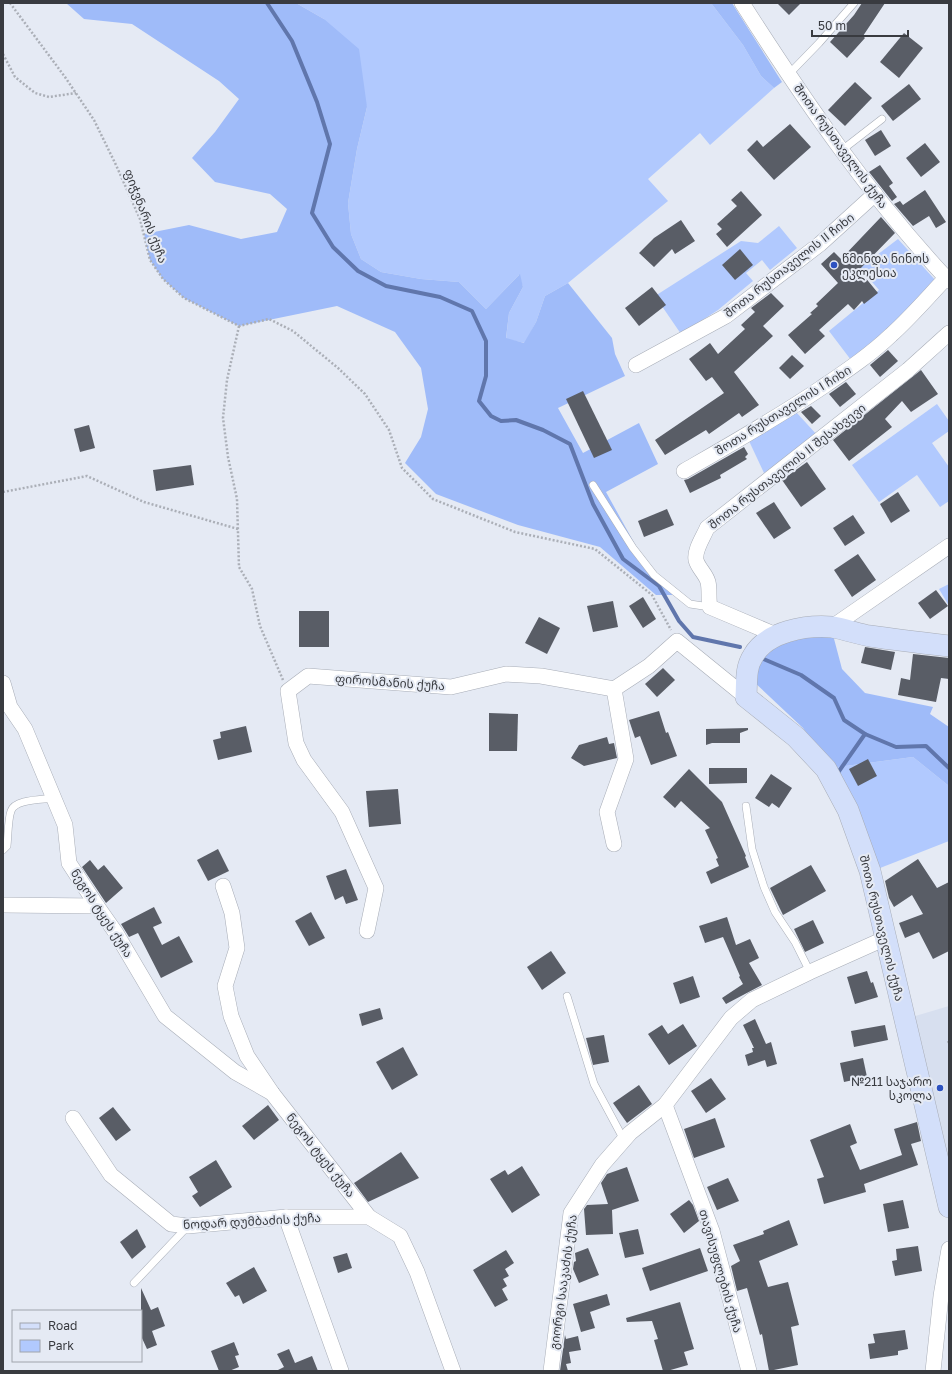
<svg xmlns="http://www.w3.org/2000/svg" width="952" height="1374" font-family="'Golos Text','Noto Sans Georgian',sans-serif">
<style>
.built{fill:#d7dfef}
.green{fill:#b1c9fe}
.forest{fill:#9fbbf9}
.lines{fill:none;stroke-linecap:round;stroke-linejoin:round}
.stream{stroke:#6076ac;stroke-width:4}
.building{fill:#595d66}
.lane-casing{stroke:#a8adb7;stroke-width:8}
.street-casing{stroke:#a8adb7;stroke-width:16}
.secondary-casing{stroke:#a8adb7;stroke-width:22}
.path{stroke:#abafb7;stroke-width:2.5;stroke-dasharray:2 2;stroke-linecap:butt}
.lane{stroke:#fff;stroke-width:7}
.street{stroke:#fff;stroke-width:15}
.secondary{stroke:#d3dffa;stroke-width:21}
.poi-dot{fill:#2c51c0;stroke:#e5eaf4;stroke-width:1.5}
.labels{text-anchor:middle;dominant-baseline:central;stroke-width:4;stroke-linejoin:round;paint-order:stroke}
.street-label{font-size:12px;fill:#393b40;stroke:#e5eaf4}
.poi-label{font-size:12px;fill:#393b40;stroke:#e5eaf4;text-anchor:start}
</style>
<rect width="100%" height="100%" fill="#e5eaf4"/>
<!-- built -->
<polygon class="built" points="949,1006 949,1162 912,1017"/>
<!-- green -->
<g class="green">
<polygon points="296,3 711,3 743,45 761,76 774,88 710,145 700,133 648,179 668,201 568,283 545,296 536,322 525,343 506,339 509,313 523,287 519,275 486,309 459,282 421,279 381,272 361,259 351,234 348,203 357,149 367,107 324,19"/>
<polygon points="779,226 797,248 770,270 762,260 746,273 753,281 718,310 681,334 655,296 741,241 758,243"/>
<polygon points="898,239 936,281 918,302 851,360 829,331 879,290 860,268"/>
<polygon points="937,404 949,421 949,431 932,443 949,467 949,501 940,507 917,475 879,502 852,465"/>
<polygon points="796,412 818,436 764,473 749,441"/>
<polygon points="949,584 949,606 939,589"/>
<polygon points="913,757 949,786 949,841 875,870 830,768"/>
</g>
<!-- forest -->
<g class="forest">
<polygon points="66,3 296,3 324,19 359,49 367,107 357,149 348,203 351,234 361,259 381,272 421,279 459,282 486,309 520,274 523,287 509,313 506,338 524,343 536,322 545,296 568,283 612,338 615,354 625,376 558,408 583,453 639,423 658,464 606,492 642,557 661,578 683,595 656,595 600,547 518,525 436,494 405,463 421,437 428,409 421,368 395,332 337,306 239,326 184,298 163,279 150,260 144,234 189,225 241,239 277,232 287,209 270,194 215,182 192,158 215,132 239,99 219,81 132,24 84,19"/>
<polygon points="711,3 732,3 782,82 774,88 761,76 743,45"/>
<polygon points="833,635 842,669 865,693 933,707 930,714 949,727 949,786 913,757 830,768 803,728 753,681 761,647 779,637"/>
</g>
<g class="lines">
<!-- stream -->
<g class="stream">
<polyline points="267,3 292,41 317,102 330,144 312,213 333,247 358,271 386,286 440,297 472,311 486,341 486,376 479,401 491,416 501,421 516,420 543,430 570,444 593,504 623,559 659,586 679,621 693,637 740,647"/>
<polyline points="761,658 801,675 834,698 844,720 865,734 896,747 926,746 949,768"/>
<polyline points="837,774 865,734"/>
</g>
</g>
<!-- building -->
<g class="building">
<polygon points="777,3 801,3 789,15"/>
<polygon points="862,3 885,3 863,36 865,38 847,58 830,42 854,15"/>
<polygon points="904,33 923,48 899,78 880,62"/>
<polygon points="855,82 872,98 845,126 828,110"/>
<polygon points="909,84 921,99 893,121 881,106"/>
<polygon points="790,124 811,147 774,180 747,150 757,140 763,147"/>
<polygon points="881,130 891,146 875,156 865,140"/>
<polygon points="925,143 940,162 921,177 906,158"/>
<polygon points="880,165 893,183 889,186 897,197 892,201 869,172"/>
<polygon points="925,190 946,222 936,228 929,216 913,226 894,204 900,201 903,205"/>
<polygon points="741,191 762,215 727,247 716,234 722,229 717,224 737,206 731,200"/>
<polygon points="881,217 895,233 859,270 878,293 864,304 862,301 854,310 848,304 819,330 825,336 805,354 788,335 812,314 810,313 818,306 816,304 838,283 821,264 834,252 841,259"/>
<polygon points="681,220 695,241 675,254 672,249 654,267 639,253 654,238"/>
<polygon points="740,249 753,265 735,280 722,265"/>
<polygon points="652,287 666,305 639,326 625,308"/>
<polygon points="771,293 784,306 763,326 773,336 734,372 759,405 742,417 739,413 709,434 706,430 665,455 655,440 724,393 712,377 706,381 689,359 710,343 718,354 745,329 741,325 755,312 751,308"/>
<polygon points="888,350 898,361 880,377 870,365"/>
<polygon points="792,355 804,366 790,379 779,368"/>
<polygon points="921,370 938,394 911,412 902,401 885,419 892,427 849,461 833,440"/>
<polygon points="846,382 856,394 840,407 829,394"/>
<polygon points="583,391 612,450 594,458 566,399"/>
<polygon points="811,406 821,416 812,424 801,412"/>
<polygon points="89,425 95,448 80,452 74,429"/>
<polygon points="744,447 748,454 745,457 747,459 720,475 721,478 690,493 684,480 688,479"/>
<polygon points="807,462 826,489 801,507 782,480"/>
<polygon points="191,465 194,485 156,491 153,470"/>
<polygon points="898,492 910,511 891,523 880,504"/>
<polygon points="774,502 791,528 774,539 756,513"/>
<polygon points="667,509 674,525 644,537 638,521"/>
<polygon points="853,515 865,533 845,546 833,528"/>
<polygon points="858,554 876,580 852,597 834,570"/>
<polygon points="936,590 948,606 930,619 918,603"/>
<polygon points="643,597 656,619 643,628 629,606"/>
<polygon points="613,601 618,627 593,632 587,606"/>
<rect x="299" y="611" width="30" height="36"/>
<polygon points="539,617 560,628 547,654 525,643"/>
<polygon points="865,647 895,652 891,670 861,663"/>
<polygon points="913,654 949,658 949,679 941,678 936,702 898,695 901,678 910,680"/>
<polygon points="663,668 675,680 657,697 645,684"/>
<polygon points="659,711 666,733 668,732 677,756 651,765 640,736 635,738 629,720"/>
<polygon points="489,713 518,714 517,751 489,751"/>
<polygon points="246,726 252,752 218,760 213,740 221,738 220,732"/>
<polygon points="748,728 748,730 740,733 740,743 712,743 706,745 706,729"/>
<polygon points="607,737 609,744 614,743 617,758 584,766 571,758 579,745"/>
<polygon points="868,759 877,776 858,786 849,769"/>
<polygon points="709,768 747,768 747,783 709,784"/>
<polygon points="689,769 722,802 746,856 745,857 749,867 711,884 706,872 719,866 716,859 718,858 705,830 710,828 681,801 675,808 663,797"/>
<polygon points="771,774 792,788 779,808 772,803 769,807 755,798"/>
<polygon points="398,789 401,824 369,827 366,791"/>
<polygon points="218,849 229,871 208,881 197,860"/>
<polygon points="918,859 937,888 949,882 949,951 933,959 919,932 905,938 899,923 923,914 912,895 894,907 889,898 885,881"/>
<polygon points="90,860 98,870 104,865 123,888 106,903 82,867"/>
<polygon points="811,865 826,891 783,915 770,888"/>
<polygon points="346,869 358,900 346,904 343,896 335,900 326,876"/>
<polygon points="154,907 162,923 153,927 162,945 179,936 193,962 161,978 138,933 129,937 121,924"/>
<polygon points="311,912 325,938 309,946 295,921"/>
<polygon points="727,917 736,945 750,939 759,958 749,963 762,985 726,1004 722,998 743,984 739,977 740,976 723,937 705,943 699,926"/>
<polygon points="813,920 824,943 805,952 794,929"/>
<polygon points="551,951 566,973 542,990 527,967"/>
<polygon points="867,971 871,983 873,982 878,997 855,1004 847,977"/>
<polygon points="693,976 700,997 680,1004 673,983"/>
<polygon points="380,1008 383,1019 362,1026 359,1014"/>
<polygon points="755,1019 766,1044 771,1042 777,1064 767,1067 765,1060 748,1066 745,1055 753,1052 752,1048 754,1048 743,1025"/>
<polygon points="683,1024 697,1046 669,1065 648,1034 662,1025 668,1034"/>
<polygon points="885,1025 888,1040 854,1047 851,1031"/>
<polygon points="604,1035 609,1062 593,1065 586,1038"/>
<polygon points="403,1047 418,1075 392,1090 376,1062"/>
<polygon points="863,1058 867,1077 844,1082 840,1063"/>
<polygon points="711,1078 726,1099 706,1113 691,1091"/>
<polygon points="639,1085 652,1104 627,1123 613,1103"/>
<polygon points="268,1105 279,1120 254,1140 242,1126"/>
<polygon points="113,1107 131,1130 116,1141 99,1118"/>
<polygon points="715,1118 725,1147 694,1158 684,1129"/>
<polygon points="917,1122 921,1141 911,1144 918,1165 864,1184 866,1192 824,1204 817,1179 824,1177 810,1140 850,1124 857,1143 850,1146 860,1170 902,1155 894,1129"/>
<polygon points="401,1152 419,1178 368,1202 354,1183"/>
<polygon points="216,1160 232,1187 200,1207 192,1196 198,1192 189,1177"/>
<polygon points="522,1166 540,1195 512,1213 490,1179 505,1170 508,1175"/>
<polygon points="627,1167 639,1201 612,1210 613,1234 586,1235 584,1209 587,1205 608,1204 601,1183 607,1174"/>
<polygon points="728,1178 739,1201 717,1210 707,1187"/>
<polygon points="689,1200 693,1205 699,1221 684,1233 670,1214"/>
<polygon points="903,1200 909,1228 888,1232 883,1204"/>
<polygon points="789,1220 798,1245 759,1261 768,1287 788,1282 799,1325 791,1327 798,1365 769,1371 762,1334 760,1335 747,1288 737,1291 731,1266 740,1261 733,1245 764,1234 763,1231"/>
<polygon points="137,1229 146,1247 132,1259 120,1242"/>
<polygon points="638,1229 644,1254 625,1258 619,1233"/>
<polygon points="918,1246 922,1271 895,1276 892,1261 897,1260 896,1249"/>
<polygon points="588,1248 599,1275 579,1283 573,1269 574,1262 576,1261 575,1253"/>
<polygon points="700,1248 708,1271 650,1291 642,1268"/>
<polygon points="506,1250 514,1263 505,1269 509,1276 503,1279 507,1286 502,1289 508,1300 495,1307 473,1270"/>
<polygon points="347,1253 352,1268 338,1273 333,1257"/>
<polygon points="254,1267 267,1291 243,1304 239,1295 235,1297 226,1283"/>
<polygon points="141,1288 151,1310 158,1307 165,1326 152,1331 157,1345 147,1349 141,1336"/>
<polygon points="607,1294 610,1305 590,1312 595,1328 581,1332 573,1304"/>
<polygon points="680,1302 694,1349 684,1352 688,1365 667,1371 663,1371 654,1340 658,1339 652,1321 627,1322 626,1318"/>
<polygon points="905,1330 908,1349 898,1351 898,1355 870,1359 868,1344 875,1343 873,1334"/>
<polygon points="565,1335 566,1339 578,1336 581,1350 569,1352 571,1363 566,1364 568,1371 560,1371"/>
<polygon points="234,1342 239,1355 235,1356 239,1367 229,1371 219,1371 211,1351"/>
<polygon points="289,1349 295,1363 312,1356 318,1371 276,1371 284,1367 277,1354"/>
</g>
<g class="lines">
<!-- lane casing -->
<g class="lane-casing">
<g id="lane">
<polyline points="789,74 819,43 854,3"/>
<polyline points="842,150 882,119"/>
<polyline points="593,485 633,548 654,575 690,604 710,607"/>
<polyline points="746,806 752,849 764,887 775,912 795,942 810,972"/>
<path d="M 3,850 L 7,846 C 8,837 8,819 11,811 C 15,799 42,800 54,798"/>
<polyline points="567,996 594,1084 624,1140"/>
<polyline points="134,1283 188,1226"/>
</g>
</g>
<!-- street casing -->
<g class="street-casing">
<g id="street">
<path d="M 742,3 C 804,100 870,197 949,281"/>
<polyline points="636,365 726,316 820,244 875,194"/>
<path d="M 684,471 C 731,444 777,418 821,388 C 846,371 870,355 891,335 C 911,317 928,297 946,278"/>
<polyline points="832,627 949,546"/>
<path d="M 776,635 L 710,607 C 708,598 710,590 708,582 C 706,574 698,568 696,560 C 694,550 704,536 707,528 L 908,370 L 949,333"/>
<polyline points="3,683 10,707 25,729 65,825 69,863 97,906 116,933 165,1016 235,1072 272,1093"/>
<polyline points="614,689 626,759 607,812 614,844"/>
<polyline points="223,886 232,913 237,948 225,986 231,1016 247,1056 272,1093 369,1217"/>
<polyline points="3,905 97,906"/>
<polyline points="367,931 376,888 342,812 304,760 296,743 288,691 308,676 451,687 506,674 541,676 614,689 649,666 677,641 746,697"/>
<polyline points="665,1105 712,1231 749,1371"/>
<polyline points="73,1118 111,1175 171,1224 188,1226 286,1217 369,1217 400,1236 417,1272 453,1371"/>
<polyline points="286,1217 341,1371"/>
<polyline points="551,1371 571,1213 602,1165 630,1133 665,1105 731,1018 752,1000 810,972 886,938"/>
<polyline points="933,1371 941,1296 949,1249"/>
</g>
</g>
<!-- secondary casing -->
<g class="secondary-casing">
<path id="secondary" d="M 949,646 C 923,643 897,640 870,636 C 858,634 845,629 832,627 C 806,625 767,631 753,656 C 745,668 747,683 746,697 L 796,737 L 826,769 L 848,810 L 870,871 L 949,1207"/>
</g>
<!-- path -->
<g class="path">
<polyline points="10,3 65,77 94,120 116,165 140,219 150,260 163,279 184,298 239,326 269,319 293,331 338,368 365,394 389,430 402,468 433,499 515,532 595,549 652,595 671,630"/>
<polyline points="3,54 15,77 35,93 49,97 76,93"/>
<polyline points="239,326 227,380 223,418 228,457 237,499 239,567 252,589 260,626 283,680"/>
<polyline points="3,492 87,476 144,502 238,529"/>
<polyline points="948,1041 949,1043"/>
</g>
<!-- lane -->
<use href="#lane" class="lane"/>
<!-- street -->
<use href="#street" class="street"/>
<!-- secondary -->
<use href="#secondary" class="secondary"/>
</g>
<!-- markers -->
<g class="poi-dot">
<circle cx="834" cy="265" r="4"/>
<circle cx="940" cy="1088" r="4"/>
</g>
<g class="labels">
<!-- street labels -->
<g class="street-label">
<text transform="translate(841 146) rotate(54)">შოთა რუსთაველის ქუჩა</text>
<text transform="translate(146 216) rotate(69)">ფიჭვნარის ქუჩა</text>
<text transform="translate(789 265) rotate(-38)">შოთა რუსთაველის II ჩიხი</text>
<text transform="translate(783 410) rotate(-32)">შოთა რუსთაველის I ჩიხი</text>
<text transform="translate(787 466) rotate(-38)">შოთა რუსთაველის II შესახვევი</text>
<text transform="translate(390 682) rotate(4)">ფიროსმანის ქუჩა</text>
<text transform="translate(102 913) rotate(57)">ნეგოს ტყეს ქუჩა</text>
<text transform="translate(882 928) rotate(76)">შოთა რუსთაველის ქუჩა</text>
<text transform="translate(321 1155) rotate(52)">ნეგოს ტყეს ქუჩა</text>
<text transform="translate(252 1221) rotate(-3)">ნოდარ დუმბაძის ქუჩა</text>
<text transform="translate(721 1271) rotate(74)">თავისუფლების ქუჩა</text>
<text transform="translate(563 1282) rotate(-82)">გიორგი სააკაძის ქუჩა</text>
</g>
<!-- poi labels -->
<g class="poi-label">
<text x="842" y="258">წმინდა ნინოს<tspan x="842" dy="14">ეკლესია</tspan></text>
<text x="932" y="1081" text-anchor="end">№211 საჯარო<tspan x="932" dy="14">სკოლა</tspan></text>
</g>
</g>
<!-- border -->
<rect width="952" height="1374" fill="none" stroke="#393b40" stroke-width="8"/>
<!-- legend -->
<rect x="12" y="1310" width="130" height="52" fill="#e5eaf4" stroke="#a0a4ac"/>
<rect x="20" y="1323" width="20" height="6" fill="#d3dffa" stroke="#a0a4ac"/>
<text x="48" y="1330" font-size="12" fill="#393b40">Road</text>
<rect x="20" y="1340" width="20" height="12" fill="#b1c9fe" stroke="#a0a4ac"/>
<text x="48" y="1350" font-size="12" fill="#393b40">Park</text>
<!-- scale -->
<path d="M812 30v6h96v-6" fill="none" stroke="#393b40" stroke-width="2"/>
<text x="818" y="30" font-size="12" fill="#393b40" stroke="#e5eaf4" stroke-width="3" paint-order="stroke">50 m</text>
</svg>
